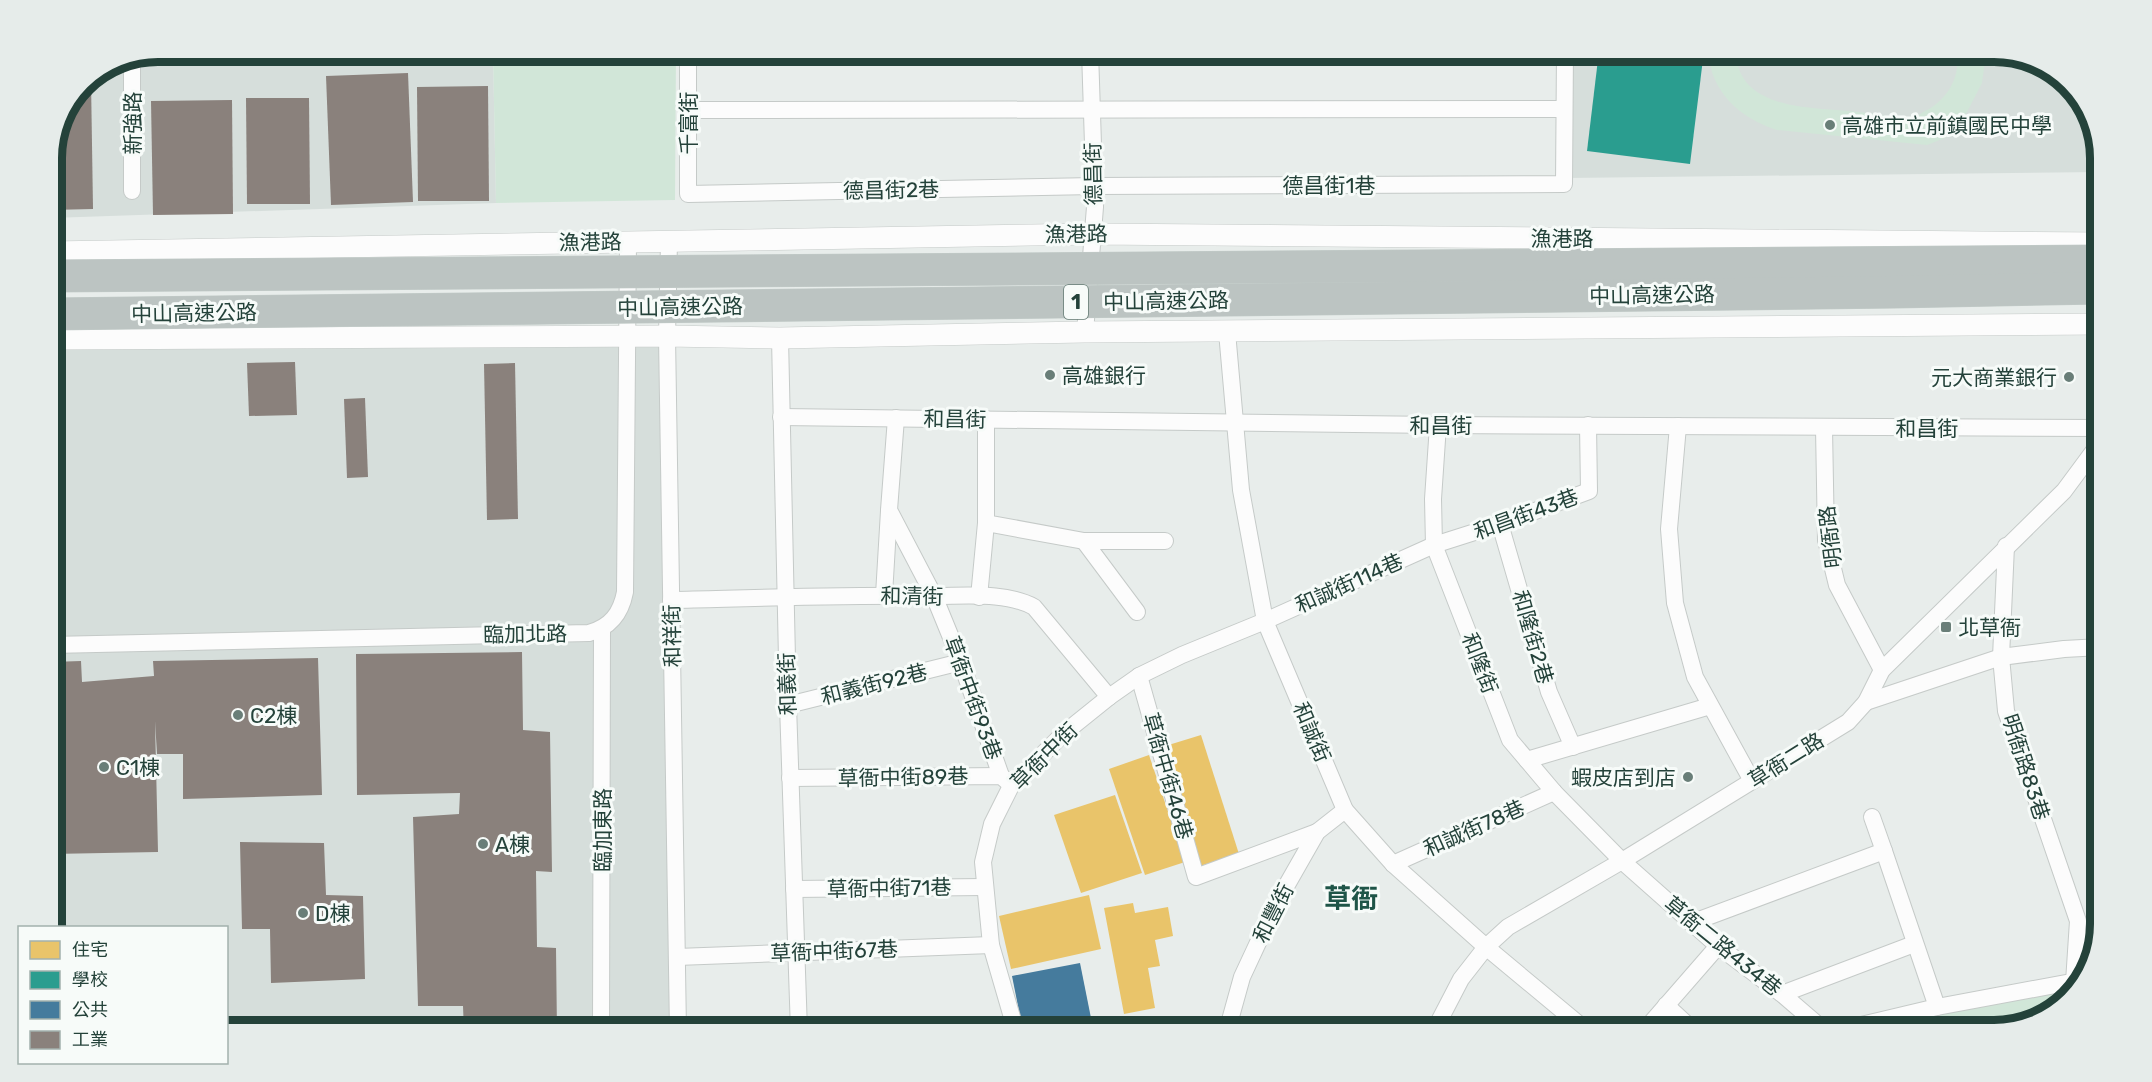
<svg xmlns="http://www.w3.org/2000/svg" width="2152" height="1082" font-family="Rubik,'Noto Sans TC',sans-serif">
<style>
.built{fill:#d6dedb}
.green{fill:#d1e6d8}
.homes{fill:#e9c46a}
.schools{fill:#2a9d8f}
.public{fill:#457b9d}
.industry{fill:#8a817c}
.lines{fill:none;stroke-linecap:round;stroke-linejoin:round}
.minor-casing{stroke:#c5cac8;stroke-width:18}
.tertiary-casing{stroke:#c5cac8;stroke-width:22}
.minor{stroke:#fcfcfc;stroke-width:16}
.tertiary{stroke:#fcfcfc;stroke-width:21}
.motorway-bridge-casing{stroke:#c3ccc9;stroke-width:33;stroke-linecap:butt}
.motorway-bridge{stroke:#bcc4c2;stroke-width:32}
.poi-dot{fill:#697e78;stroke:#f7fbf9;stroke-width:2}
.labels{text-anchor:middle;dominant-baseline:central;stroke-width:6;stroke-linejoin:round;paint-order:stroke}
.shield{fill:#f7fbf9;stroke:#637a73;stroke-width:1.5}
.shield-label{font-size:20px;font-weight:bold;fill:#24423a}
.street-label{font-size:21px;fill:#24423a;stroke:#f7fbf9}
.poi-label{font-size:21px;fill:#24423a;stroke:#f7fbf9;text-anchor:start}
.district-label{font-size:27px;font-weight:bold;fill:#1f5548;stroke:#f7fbf9}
.rim{fill:none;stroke:#24423a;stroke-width:8}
</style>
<rect width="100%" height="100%" fill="#e8edeb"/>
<!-- built -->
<g class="built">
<polygon points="157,51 493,51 496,203 51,218 51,151 82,82 117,59"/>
<polygon points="1569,51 1995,51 2041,62 2083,99 2101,151 2101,172 1567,178"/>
<polygon points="667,336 678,1031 227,1031 226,928 51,927 51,339"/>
</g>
<!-- green -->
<g class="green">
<polygon points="493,51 676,51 675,200 496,203"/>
<path d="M 1710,51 L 1736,51 C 1737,112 1815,107 1858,112 C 1872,113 1900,119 1913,118 C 1917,117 1921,113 1925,111 C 1947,100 1962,76 1956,51 L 1986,51 L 1986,53 L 1982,83 L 1967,112 L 1947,137 L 1927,145 L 1777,130 C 1749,121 1724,104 1713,75 C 1710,68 1711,58 1710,51 Z"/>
<polygon points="2076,988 2053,1013 1995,1031 1873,1031 1938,1013"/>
</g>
<!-- homes -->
<g class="homes">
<polygon points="1201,735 1239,854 1200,866 1162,747"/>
<polygon points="1149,755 1185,862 1145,875 1109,769"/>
<polygon points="1115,795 1142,873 1081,893 1054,815"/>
<polygon points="1089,895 1101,949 1011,969 999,916"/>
<polygon points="1133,903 1135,913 1168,907 1173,936 1155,940 1160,966 1148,968 1155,1008 1124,1014 1104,908"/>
</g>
<!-- schools -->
<polygon class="schools" points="1599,51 1704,51 1690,164 1587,151"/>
<!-- public -->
<polygon class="public" points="1080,963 1093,1028 1078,1031 1023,1031 1012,976"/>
<!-- industry -->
<g class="industry">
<polygon points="408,73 413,202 331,205 326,76"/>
<polygon points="84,81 91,81 93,209 51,210 51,151"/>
<polygon points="488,86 489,201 418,201 417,87"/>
<polygon points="246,98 309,98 310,204 247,204"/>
<polygon points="232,100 233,214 153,215 151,101"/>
<polygon points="295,362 297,415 249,416 247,363"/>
<polygon points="515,363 518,519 487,520 484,364"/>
<polygon points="365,398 368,477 347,478 344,399"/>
<polygon points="522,652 523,730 550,732 552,872 536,871 537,947 556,948 557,1031 464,1031 463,1006 418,1006 413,817 459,814 460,793 357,795 356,654"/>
<polygon points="318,658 322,795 183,799 183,754 157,754 155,721 158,852 51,854 51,662 81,661 82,682 154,676 153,661"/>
<polygon points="240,842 324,843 326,895 363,896 365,979 271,983 270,929 242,929"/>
<polygon points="329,1026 329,1031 226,1031 226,1029"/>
</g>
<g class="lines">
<!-- minor casing -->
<g class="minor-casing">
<g id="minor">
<polyline points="688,51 688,194 1094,186 1564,184 1565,51"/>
<polyline points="132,56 132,191"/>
<polyline points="688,110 1564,109"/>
<polyline points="669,241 667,336 678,1031"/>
<polyline points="1085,332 1095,207 1090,51"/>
<polyline points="1227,332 1241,490 1265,621 1345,810 1393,864 1486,947 1587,1031"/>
<polyline points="780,338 788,705 799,1031"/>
<polyline points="781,417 1438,425 2101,428"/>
<polyline points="896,418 889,510 934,596 961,662 1001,776"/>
<polyline points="986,419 986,523 1084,541 1165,541"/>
<polyline points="1438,425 1433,499 1434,545 1510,740 1554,792 1622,861 1718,946 1782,994 1825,1031"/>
<polyline points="1678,426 1669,529 1675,603 1695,677 1752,781"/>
<polyline points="1824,428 1826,540 1837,585 1882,670"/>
<polyline points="1500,524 1549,692 1573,747"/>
<polyline points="1084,541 1137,612"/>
<polyline points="2006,546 2001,657 2006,711 2078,921 2074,982"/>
<polyline points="884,595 889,511"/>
<polyline points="979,597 986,523"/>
<path d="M 671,600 C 760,598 848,595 936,596 C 967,596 1007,592 1034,607 L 1109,697"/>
<path d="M 51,645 L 589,633 C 611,627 621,613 625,592 L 628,242"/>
<polyline points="1139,676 1196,877 1317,832"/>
<polyline points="1866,702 2001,657 2064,649 2101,647"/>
<polyline points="788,705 961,662"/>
<polyline points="1527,760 1710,706"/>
<polyline points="790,778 1001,776 1009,783"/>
<polyline points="1872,817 1884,851"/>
<polyline points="1393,864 1554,792"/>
<polyline points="794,889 984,887"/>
<polyline points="1691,923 1884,851 1937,1007"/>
<polyline points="677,957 991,945"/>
<polyline points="1782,994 1914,944"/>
<polyline points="1666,1005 1694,1031"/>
<polyline points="601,1031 602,629"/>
<polyline points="1016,1031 991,945 983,862 992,824 1011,786 1063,734 1109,697 1139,676 1182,655 1265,621 1434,545 1500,524 1589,491 1588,425"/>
<polyline points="1227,1031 1242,977 1276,904 1317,832 1345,810"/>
<polyline points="1434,1031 1461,979 1486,947 1508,927 1622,861 1848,722 1866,702 1882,670 2064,491 2101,441"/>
<polyline points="1644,1031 1718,946"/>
<polyline points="1836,1031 1937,1007 2082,980"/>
</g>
</g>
<!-- tertiary casing -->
<g class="tertiary-casing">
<g id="tertiary">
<polyline points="51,252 1094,234 2101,243"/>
<polyline points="51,339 667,336 780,338 1085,332 2101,324"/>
</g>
</g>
<!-- minor -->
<use href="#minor" class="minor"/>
<!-- tertiary -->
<use href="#tertiary" class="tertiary"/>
<!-- motorway-bridge casing -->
<g class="motorway-bridge-casing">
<g id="motorway-bridge">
<polyline points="51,276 2101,261"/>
<polyline points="51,314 1896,292 2101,288"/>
</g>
</g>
<!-- motorway-bridge -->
<use href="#motorway-bridge" class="motorway-bridge"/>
</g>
<!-- markers -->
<g class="poi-dot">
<circle cx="1830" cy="125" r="6"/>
<circle cx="1050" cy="375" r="6"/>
<circle cx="2069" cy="377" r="6"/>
<rect x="1940" y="621" width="12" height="12" rx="3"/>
<circle cx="238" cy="715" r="6"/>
<circle cx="104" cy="767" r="6"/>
<circle cx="1688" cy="777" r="6"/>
<circle cx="483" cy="844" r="6"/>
<circle cx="303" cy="913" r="6"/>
</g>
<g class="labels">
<!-- shield labels -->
<rect class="shield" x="1064" y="285" width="24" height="34" rx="4.5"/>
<g class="shield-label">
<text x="1076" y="302">1</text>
</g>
<!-- street labels -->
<g class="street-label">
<text transform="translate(132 123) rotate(-90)">新強路</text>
<text transform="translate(688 123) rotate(-90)">千富街</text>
<text transform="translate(1093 174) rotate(-91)">德昌街</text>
<text x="1329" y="185">德昌街1巷</text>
<text transform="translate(891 190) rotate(-1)">德昌街2巷</text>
<text transform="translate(1076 234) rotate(-1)">漁港路</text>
<text x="1562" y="238">漁港路</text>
<text transform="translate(590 242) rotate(-1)">漁港路</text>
<text transform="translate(1652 295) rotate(-1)">中山高速公路</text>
<text transform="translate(1166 301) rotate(-1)">中山高速公路</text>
<text transform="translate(680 307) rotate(-1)">中山高速公路</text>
<text transform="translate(194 313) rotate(-1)">中山高速公路</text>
<text transform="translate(955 419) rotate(1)">和昌街</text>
<text x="1441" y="425">和昌街</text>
<text x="1927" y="428">和昌街</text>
<text transform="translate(1526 514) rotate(-20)">和昌街43巷</text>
<text transform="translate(1830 537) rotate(-97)">明衙路</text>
<text transform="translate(1349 583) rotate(-24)">和誠街114巷</text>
<text transform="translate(912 596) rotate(1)">和清街</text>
<text transform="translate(525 634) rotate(-1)">臨加北路</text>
<text transform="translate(672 636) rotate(-91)">和祥街</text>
<text transform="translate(1533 637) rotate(74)">和隆街2巷</text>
<text transform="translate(1480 663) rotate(69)">和隆街</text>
<text transform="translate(787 684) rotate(-92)">和義街</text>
<text transform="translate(874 684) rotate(-14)">和義街92巷</text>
<text transform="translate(973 698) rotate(70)">草衙中街93巷</text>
<text transform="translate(1312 732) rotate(67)">和誠街</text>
<text transform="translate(1044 756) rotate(-45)">草衙中街</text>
<text transform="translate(1786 760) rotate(-32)">草衙二路</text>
<text transform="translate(2026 767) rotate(72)">明衙路83巷</text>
<text transform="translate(1168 776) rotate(74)">草衙中街46巷</text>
<text transform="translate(903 777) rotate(-1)">草衙中街89巷</text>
<text transform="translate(1474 828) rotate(-24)">和誠街78巷</text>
<text transform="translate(602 830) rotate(-90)">臨加東路</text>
<text transform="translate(889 888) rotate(-1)">草衙中街71巷</text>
<text transform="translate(1273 913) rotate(-63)">和豐街</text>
<text transform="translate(1723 946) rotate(39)">草衙二路434巷</text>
<text transform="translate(834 951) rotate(-2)">草衙中街67巷</text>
</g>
<!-- poi labels -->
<g class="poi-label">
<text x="1842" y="125">高雄市立前鎮國民中學</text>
<text x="1062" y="375">高雄銀行</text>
<text x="2057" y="377" text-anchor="end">元大商業銀行</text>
<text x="1958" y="627">北草衙</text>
<text x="250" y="715">C2棟</text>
<text x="116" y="767">C1棟</text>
<text x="1676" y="777" text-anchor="end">蝦皮店到店</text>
<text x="495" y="844">A棟</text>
<text x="315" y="913">D棟</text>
</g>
<!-- district labels -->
<g class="district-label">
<text x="1351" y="899">草衙</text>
</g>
</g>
<!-- crop -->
<path d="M0 0H2152V1082H0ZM158 62H1994A96 96 0 0 1 2090 158V924A96 96 0 0 1 1994 1020H158A96 96 0 0 1 62 924V158A96 96 0 0 1 158 62Z" fill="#e6ecea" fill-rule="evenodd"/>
<path class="rim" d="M158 62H1994A96 96 0 0 1 2090 158V924A96 96 0 0 1 1994 1020H158A96 96 0 0 1 62 924V158A96 96 0 0 1 158 62Z"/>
<!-- legend -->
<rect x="18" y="926" width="210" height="138" fill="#f7fbf9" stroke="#a3b1ad" stroke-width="1.5"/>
<rect x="30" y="941" width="30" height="18" fill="#e9c46a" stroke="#a3b1ad" stroke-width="1.5"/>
<text x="72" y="956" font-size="18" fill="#24423a">住宅</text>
<rect x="30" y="971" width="30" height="18" fill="#2a9d8f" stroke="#a3b1ad" stroke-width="1.5"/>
<text x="72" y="986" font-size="18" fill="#24423a">學校</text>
<rect x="30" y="1001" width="30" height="18" fill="#457b9d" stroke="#a3b1ad" stroke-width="1.5"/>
<text x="72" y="1016" font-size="18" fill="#24423a">公共</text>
<rect x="30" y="1031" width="30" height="18" fill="#8a817c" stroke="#a3b1ad" stroke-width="1.5"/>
<text x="72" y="1046" font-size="18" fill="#24423a">工業</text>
</svg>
